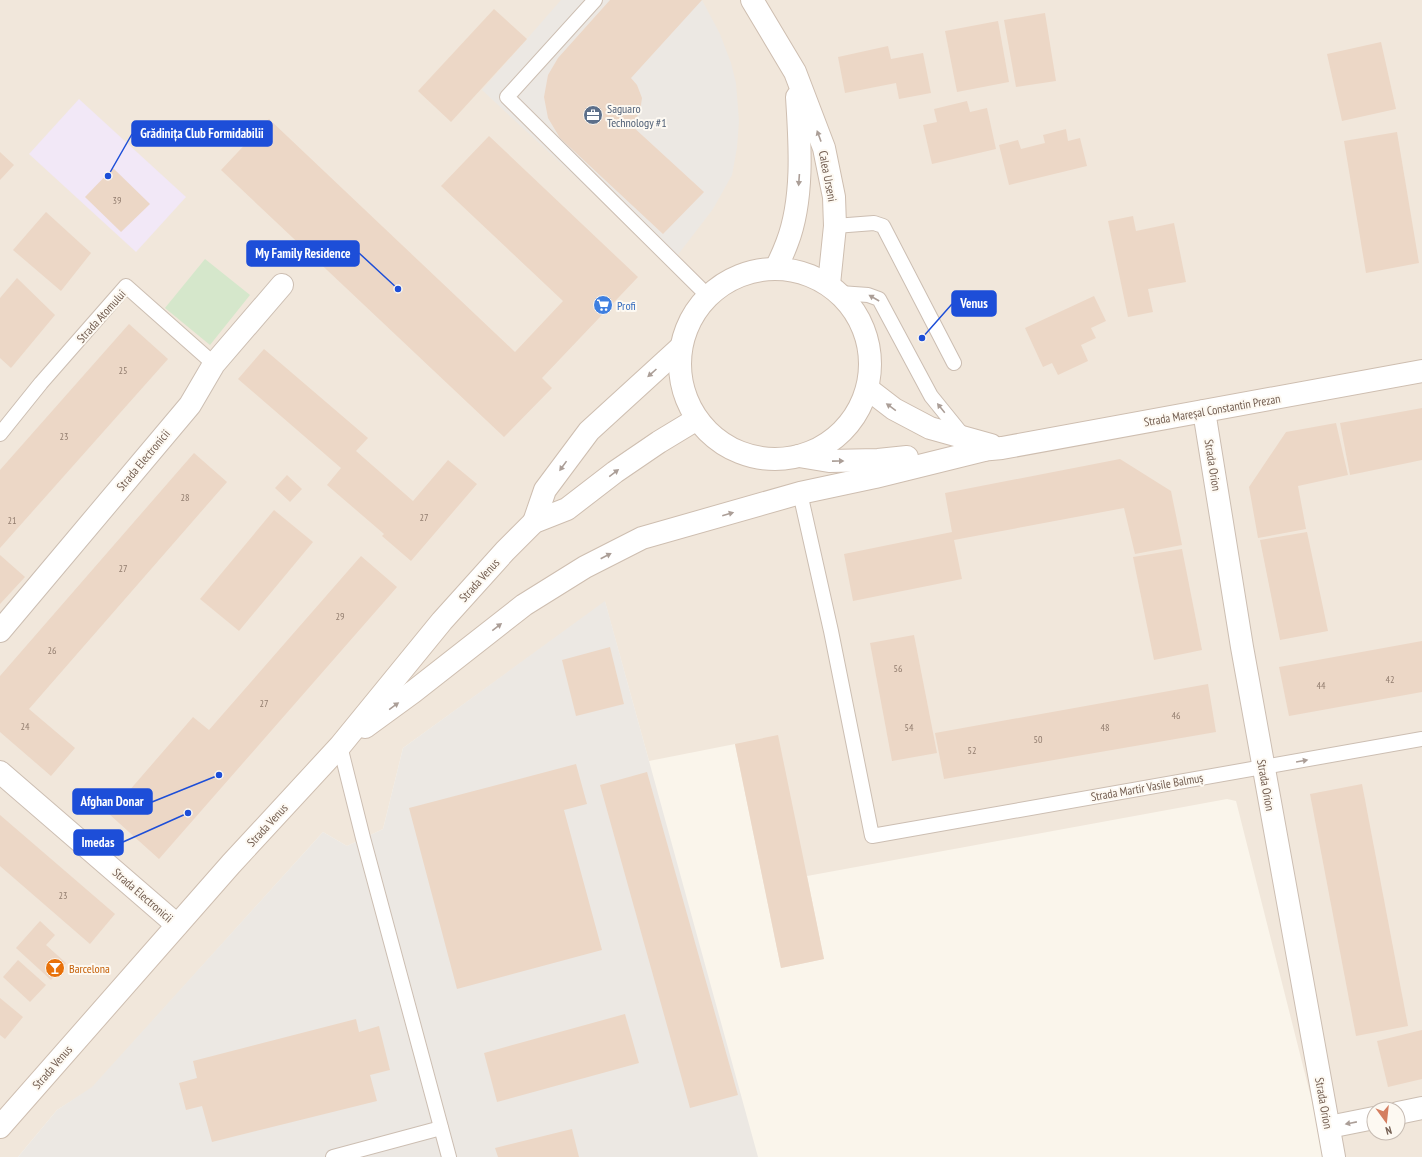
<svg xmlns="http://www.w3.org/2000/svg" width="1422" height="1157" font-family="'PT Sans Narrow',sans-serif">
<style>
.residential{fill:#f1e7db;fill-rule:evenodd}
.industrial{fill:#ece8e3}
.education{fill:#f2e8f7}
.green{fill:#d5e7cb}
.building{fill:#ecd7c6}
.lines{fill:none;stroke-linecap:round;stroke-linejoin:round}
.lane-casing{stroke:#ccbeb2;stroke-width:16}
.street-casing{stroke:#ccbeb2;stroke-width:24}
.secondary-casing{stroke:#cebeb0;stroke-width:24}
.lane{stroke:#fff;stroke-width:14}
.street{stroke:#fff;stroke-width:22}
.secondary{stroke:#fff;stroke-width:22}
.oneway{fill:#ab9e97}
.labels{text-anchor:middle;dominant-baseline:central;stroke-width:4;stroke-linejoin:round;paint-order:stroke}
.number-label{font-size:10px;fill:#917c6e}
.service-label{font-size:12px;fill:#4e5e75;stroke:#fdf9f2;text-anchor:start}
.street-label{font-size:12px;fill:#735e51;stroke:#fdf9f2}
.shop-label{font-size:12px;fill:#366cbe;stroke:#fdf9f2;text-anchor:start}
.food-label{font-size:12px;fill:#c56008;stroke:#fdf9f2;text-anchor:start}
.leader{fill:none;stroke:#1d4ed8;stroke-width:1.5}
.callout-dot{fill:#1d4ed8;stroke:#fdf9f2;stroke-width:1.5}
.callout{fill:#1d4ed8;stroke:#1d4ed8;stroke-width:1.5}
.callout-label{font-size:13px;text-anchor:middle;font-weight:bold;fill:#fff}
</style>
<rect width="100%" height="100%" fill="#faf5eb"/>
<!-- residential -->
<path class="residential" d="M 0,0 L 1422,0 L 1422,1157 L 1326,1157 L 1236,801 L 1227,799 L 807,876 L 824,959 L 781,968 L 735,744 L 649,761 L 605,602 L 403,748 L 383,829 L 347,846 L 323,832 L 92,1088 L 57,1110 L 18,1157 L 0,1157 ZM 1374,1109 L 1398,1109 L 1398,1133 L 1374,1133 Z"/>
<!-- industrial -->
<g class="industrial">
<polygon points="561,0 702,0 720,34 731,63 736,83 739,121 737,148 732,175 713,209 670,265 482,90"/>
<polygon points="605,601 758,1157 18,1157 57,1110 92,1087 323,832 347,846 383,829 403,748"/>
</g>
<!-- education -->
<polygon class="education" points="79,99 186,197 136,252 29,154"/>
<!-- green -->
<polygon class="green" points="205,259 250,295 210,345 165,308"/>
<!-- building -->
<g class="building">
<polygon points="610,0 702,0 631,78 637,85 642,98 640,112 631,125 704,192 663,234 560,138 548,118 544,97 548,75 558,58"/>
<polygon points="494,9 527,39 451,122 418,91"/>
<polygon points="1045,13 1056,81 1016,87 1004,20"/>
<polygon points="998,21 1009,82 957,92 945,31"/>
<polygon points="1381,42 1396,109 1342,121 1327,54"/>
<polygon points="888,46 891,59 923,53 931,93 899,99 896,83 845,93 838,57"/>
<polygon points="967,101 970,112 987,108 996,149 932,164 923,125 937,122 934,109"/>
<polygon points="269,119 515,352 563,301 441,186 489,136 638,277 542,378 552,388 504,437 221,170"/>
<polygon points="1066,129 1068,141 1080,138 1087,166 1009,185 999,145 1018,140 1021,149 1045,143 1043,135"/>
<polygon points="1397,132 1419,263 1366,273 1344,141"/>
<polygon points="0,152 14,165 0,180"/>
<polygon points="113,168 150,204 121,232 85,197"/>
<polygon points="46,212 91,253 61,291 13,250"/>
<polygon points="1133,216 1136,231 1174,223 1186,282 1148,289 1153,312 1128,317 1108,221"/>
<polygon points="17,278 55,315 11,368 0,358 0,298"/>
<polygon points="1094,296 1106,321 1091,328 1096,338 1081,345 1088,361 1058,375 1052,363 1043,367 1025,328"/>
<polygon points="129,324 168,359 0,548 0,470"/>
<polygon points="264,349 368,438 356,451 413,501 448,460 477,484 411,561 382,536 384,534 327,485 341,468 238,379"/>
<polygon points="1422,408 1422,460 1350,475 1340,423"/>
<polygon points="1336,423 1348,475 1298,486 1306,529 1258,538 1249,487 1286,432"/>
<polygon points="194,453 227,482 29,709 75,748 51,776 0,732 0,676"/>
<polygon points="1120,459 1171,491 1182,545 1135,554 1124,508 954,540 962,579 853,601 844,554 952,532 945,493"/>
<polygon points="287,475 302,489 290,502 275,488"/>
<polygon points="274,510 313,542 239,631 200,599"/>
<polygon points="1307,532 1328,631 1280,640 1260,540"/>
<polygon points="1182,549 1202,650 1154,660 1133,557"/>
<polygon points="0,555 25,577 0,604"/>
<polygon points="361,556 397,587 159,859 109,814 193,717 209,730"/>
<polygon points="914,635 937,753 892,761 870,643"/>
<polygon points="1422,641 1422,692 1289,716 1279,667"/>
<polygon points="610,647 624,704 576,716 562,660"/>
<polygon points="1208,684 1216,732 944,779 935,733"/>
<polygon points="778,735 824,959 781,968 735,744"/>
<polygon points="576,764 587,804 564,810 602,950 457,989 409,808"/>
<polygon points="647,772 738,1095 690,1108 600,785"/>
<polygon points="1362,784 1408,1026 1356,1036 1310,794"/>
<polygon points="0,815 115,914 90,944 0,866"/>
<polygon points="40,921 55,935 46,945 66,963 51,980 16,948"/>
<polygon points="18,960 46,985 30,1002 3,977"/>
<polygon points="0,998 23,1017 5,1039 0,1035"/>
<polygon points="625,1014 639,1063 497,1102 484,1053"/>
<polygon points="356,1019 359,1032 379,1026 390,1070 370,1075 377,1101 212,1142 202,1106 186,1110 179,1083 197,1078 193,1061"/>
<polygon points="1422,1030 1422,1079 1388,1087 1377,1041"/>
<polygon points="572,1129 579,1157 498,1157 495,1148"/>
</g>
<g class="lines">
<!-- lane casing -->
<g class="lane-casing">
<g id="lane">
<polyline points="595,0 507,97 708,296"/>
<polyline points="835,226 874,223 883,226 954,363"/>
<polyline points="840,293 868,295 879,299 931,396 965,438"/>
<polyline points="0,434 41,383 126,286 214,364"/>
<polyline points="800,493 831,631 872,836 1422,739"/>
<polyline points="340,746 363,838 449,1157"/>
<polyline points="333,1157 441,1128"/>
</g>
</g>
<!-- street casing -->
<g class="street-casing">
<g id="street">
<polyline points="1204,411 1242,647 1334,1157"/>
<polyline points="0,631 190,405 214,364 282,285"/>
<polyline points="0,772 177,925"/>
<polyline points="1398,1113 1422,1108"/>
<polyline points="1329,1127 1374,1118"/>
</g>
</g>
<!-- secondary casing -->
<g class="secondary-casing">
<g id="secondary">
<polyline points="752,0 795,72 824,148 834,197 835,226 829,284"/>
<path d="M 776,268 C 780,260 784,251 787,243 C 804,199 800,143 797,97"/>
<circle cx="775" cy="364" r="95"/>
<polyline points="868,389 894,409 930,428 991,445"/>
<polyline points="969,451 1002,448 1422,371"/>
<polyline points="799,456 829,461 878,460 907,457"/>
<polyline points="534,522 545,490 589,431 681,347"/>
<polyline points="365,727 413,692 524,605 585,567 642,538 800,493 875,477 984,450"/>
<polyline points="0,1127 231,864 340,746 442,621 505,551 534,522 567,509 615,472 659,442 697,419"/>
</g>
</g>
<!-- lane -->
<use href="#lane" class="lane"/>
<!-- street -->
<use href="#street" class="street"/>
<!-- secondary -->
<use href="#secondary" class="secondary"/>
</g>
<!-- one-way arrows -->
<defs><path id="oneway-solid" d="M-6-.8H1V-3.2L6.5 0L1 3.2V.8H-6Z"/></defs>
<g class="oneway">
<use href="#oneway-solid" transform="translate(819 136) rotate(-110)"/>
<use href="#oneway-solid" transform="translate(799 180) rotate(94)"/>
<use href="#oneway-solid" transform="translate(874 298) rotate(-150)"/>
<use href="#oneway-solid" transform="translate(652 373) rotate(138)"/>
<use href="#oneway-solid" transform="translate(891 407) rotate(-144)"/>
<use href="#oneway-solid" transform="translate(941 408) rotate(-129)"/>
<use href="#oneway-solid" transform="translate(838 461) rotate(-1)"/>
<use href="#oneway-solid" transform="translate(563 466) rotate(126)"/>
<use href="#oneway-solid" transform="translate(614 473) rotate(-37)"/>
<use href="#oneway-solid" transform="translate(728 514) rotate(-16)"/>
<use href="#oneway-solid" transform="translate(606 556) rotate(-27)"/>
<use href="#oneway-solid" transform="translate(497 627) rotate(-38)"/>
<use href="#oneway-solid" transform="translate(394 706) rotate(-36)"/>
<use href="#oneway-solid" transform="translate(1302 761) rotate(-10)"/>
<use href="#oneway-solid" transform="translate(1351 1123) rotate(169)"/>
</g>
<!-- icons -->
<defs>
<g id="office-disc" transform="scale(1)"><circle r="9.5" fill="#5c6f8a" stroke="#fdf9f2"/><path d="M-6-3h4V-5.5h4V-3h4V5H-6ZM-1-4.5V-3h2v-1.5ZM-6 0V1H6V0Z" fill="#fff"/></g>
<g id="supermarket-disc" transform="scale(1)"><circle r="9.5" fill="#3f7fe0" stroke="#fdf9f2"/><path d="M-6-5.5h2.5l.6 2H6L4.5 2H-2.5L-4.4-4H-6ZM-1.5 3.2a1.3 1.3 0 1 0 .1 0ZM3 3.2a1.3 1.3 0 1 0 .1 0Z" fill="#fff"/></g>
<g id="bar-disc" transform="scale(1)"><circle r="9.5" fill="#e8710a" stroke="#fdf9f2"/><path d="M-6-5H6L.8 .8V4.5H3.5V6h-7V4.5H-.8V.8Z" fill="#fff"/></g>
</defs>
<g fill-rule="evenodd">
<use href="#office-disc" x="593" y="115"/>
<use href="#supermarket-disc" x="603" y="305"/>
<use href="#bar-disc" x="55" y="968"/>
</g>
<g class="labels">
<!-- number labels -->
<g class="number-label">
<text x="117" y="200">39</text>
<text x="123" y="370">25</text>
<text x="64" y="436">23</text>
<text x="185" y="497">28</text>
<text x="424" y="517">27</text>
<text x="12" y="520">21</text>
<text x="123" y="568">27</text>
<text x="340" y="616">29</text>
<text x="52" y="650">26</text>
<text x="898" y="668">56</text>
<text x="1390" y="679">42</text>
<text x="1321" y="685">44</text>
<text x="264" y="703">27</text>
<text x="1176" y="715">46</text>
<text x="25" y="726">24</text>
<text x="909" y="727">54</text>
<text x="1105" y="727">48</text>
<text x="1038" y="739">50</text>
<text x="972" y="750">52</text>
<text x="63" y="895">23</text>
</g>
<!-- service labels -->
<g class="service-label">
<text x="607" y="108">Saguaro<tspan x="607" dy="14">Technology #1</tspan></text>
</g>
<!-- street labels -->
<g class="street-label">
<text transform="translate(828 176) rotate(79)">Calea Urseni</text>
<text transform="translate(101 316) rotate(-48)">Strada Atomului</text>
<text transform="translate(1212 410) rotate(-10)">Strada Mareșal Constantin Prezan</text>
<text transform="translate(143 460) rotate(-50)">Strada Electronicii</text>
<text transform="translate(1213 465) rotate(81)">Strada Orion</text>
<text transform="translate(479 580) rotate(-48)">Strada Venus</text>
<text transform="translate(1266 785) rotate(80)">Strada Orion</text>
<text transform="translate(1147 787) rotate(-10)">Strada Martir Vasile Balmuș</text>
<text transform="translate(267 825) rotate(-47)">Strada Venus</text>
<text transform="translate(143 895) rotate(41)">Strada Electronicii</text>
<text transform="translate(52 1067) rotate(-49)">Strada Venus</text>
<text transform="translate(1324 1103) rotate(80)">Strada Orion</text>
</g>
<!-- shop labels -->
<g class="shop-label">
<text x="617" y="305">Profi</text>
</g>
<!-- food labels -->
<g class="food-label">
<text x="69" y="968">Barcelona</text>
</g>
</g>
<!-- callouts -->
<path class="leader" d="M108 176L132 134M398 289L359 253M922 338L952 304M219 775L152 802M188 813L123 842"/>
<g class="callout-dot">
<circle cx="108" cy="176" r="4"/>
<circle cx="398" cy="289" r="4"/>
<circle cx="922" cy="338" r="4"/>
<circle cx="219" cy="775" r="4"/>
<circle cx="188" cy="813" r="4"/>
</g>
<g class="callout">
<rect x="132" y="121" width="140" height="25" rx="4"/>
<rect x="247" y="241" width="112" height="25" rx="4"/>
<rect x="952" y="291" width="44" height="25" rx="4"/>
<rect x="73" y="789" width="79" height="25" rx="4"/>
<rect x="74" y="830" width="49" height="25" rx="4"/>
</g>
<g class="callout-label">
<text x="202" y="138">Grădinița Club Formidabilii</text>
<text x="303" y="258">My Family Residence</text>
<text x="974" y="308">Venus</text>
<text x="112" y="806">Afghan Donar</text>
<text x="98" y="847">Imedas</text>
</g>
<!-- north arrow -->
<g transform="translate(1386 1121) rotate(165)"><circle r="19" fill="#fdf9f2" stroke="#c6bbb2"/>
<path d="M0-3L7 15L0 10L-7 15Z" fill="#d47e60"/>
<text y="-6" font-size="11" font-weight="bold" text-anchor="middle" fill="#735e51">N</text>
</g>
</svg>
